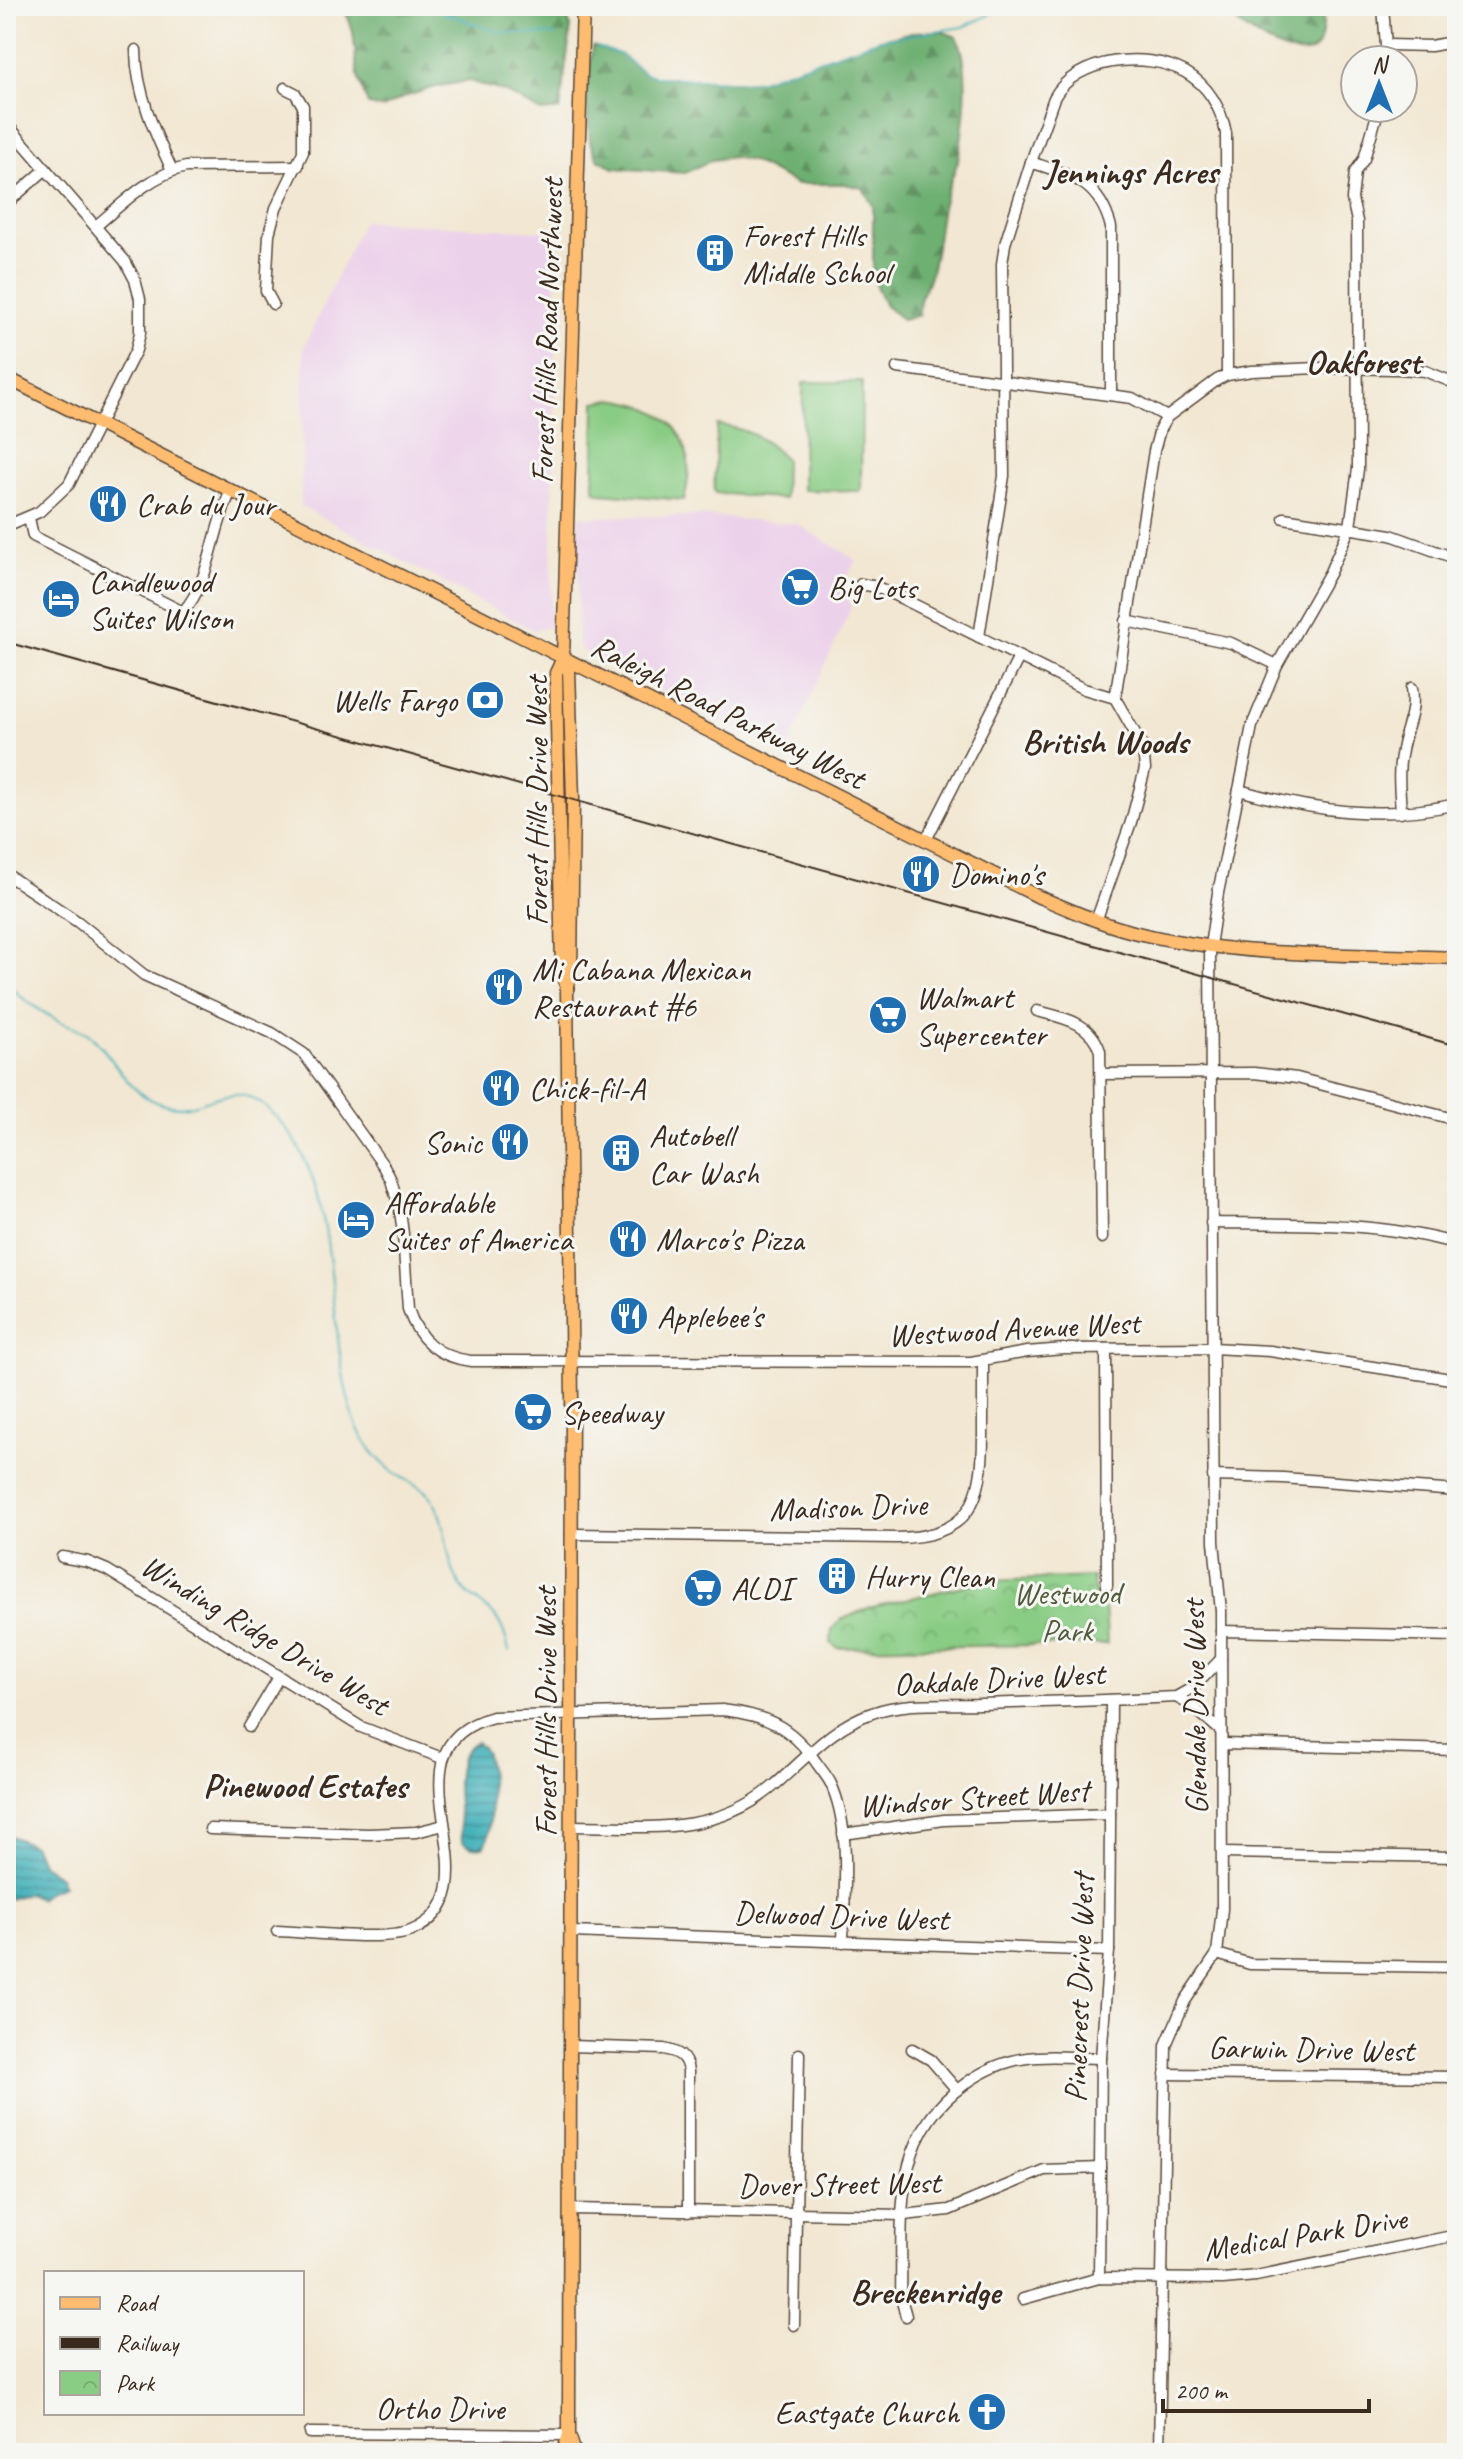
<svg xmlns="http://www.w3.org/2000/svg" width="1463" height="2459" font-family="Caveat,sans-serif">
<style>
.built{fill:#ecd1ea}
.green{fill:#89cc84;stroke:#627b51;stroke-width:2}
.forest{fill:url(#forest-firs);stroke:#546d48;stroke-width:2}
.park{fill:url(#park-crowns);stroke:#627b51;stroke-width:2}
.water{fill:url(#water-rules);stroke:#3c6c6b;stroke-width:2}
.lines{fill:none;stroke-linecap:round;stroke-linejoin:round}
.stream{stroke:#3eafb8;stroke-width:2}
.minor-casing{stroke:#564639;stroke-width:13}
.major-casing{stroke:#564639;stroke-width:15}
.minor{stroke:#fff;stroke-width:10}
.major{stroke:#febc70;stroke-width:12}
.rail{stroke:#3b2a1e;stroke-width:2}
.labels{text-anchor:middle;dominant-baseline:central;stroke-width:6;stroke-linejoin:round;paint-order:stroke}
.poi-label{font-size:32px;fill:#3b2a1e;stroke:#f6f6f2;text-anchor:start}
.street-label{font-size:32px;fill:#3b2a1e;stroke:#f6f6f2}
.park-label{font-size:32px;fill:#525b3d;stroke:#f6f6f2}
.neighbourhood-label{font-size:34px;font-weight:bold;fill:#3b2a1e;stroke:#f6f6f2}
</style>
<defs>
<pattern id="forest-firs" width="22" height="20" patternUnits="userSpaceOnUse" patternTransform="scale(2)"><rect width="22" height="20" fill="#6eb072"/><path d="M5 1l3.5 6h-7zM16 11l3.5 6h-7z" fill="#5c8f5d"/></pattern>
<pattern id="park-crowns" width="20" height="18" patternUnits="userSpaceOnUse" patternTransform="scale(2)"><rect width="20" height="18" fill="#89cc84"/><path d="M2 6a3 3 0 1 1 6 0M12 15a3 3 0 1 1 6 0" fill="none" stroke="#77af72"/></pattern>
<pattern id="water-rules" width="6" height="5" patternUnits="userSpaceOnUse" patternTransform="scale(2)"><rect width="6" height="5" fill="#3eafb8"/><path d="M0 2.5h6" fill="none" stroke="#358f95"/></pattern>
</defs>
<rect width="100%" height="100%" fill="#f6f6f2"/>
<filter id="ink" filterUnits="userSpaceOnUse"><feTurbulence type="fractalNoise" baseFrequency=".0125" numOctaves="2"/><feDisplacementMap in="SourceGraphic" scale="16" xChannelSelector="R" yChannelSelector="G"/><feConvolveMatrix kernelMatrix="1 2 1 2 8 2 1 2 1" color-interpolation-filters="sRGB"/></filter>
<filter id="wash" filterUnits="userSpaceOnUse"><feTurbulence type="fractalNoise" baseFrequency=".006" numOctaves="4" result="noise"/><feDisplacementMap in="SourceGraphic" scale="32" xChannelSelector="R" yChannelSelector="G"/><feGaussianBlur stdDeviation="1.8" result="paint"/><feColorMatrix in="noise" values="0 0 0 0 0 0 0 0 0 0 0 0 0 0 0 0 0 1.4 0 .05"/><feComposite in="paint" operator="in"/></filter>
<g filter="url(#wash)">
<rect width="100%" height="100%" fill="#f2e7d2"/>
<!-- built -->
<g class="built">
<polygon points="363,221 556,232 551,622 549,627 533,630 301,506 304,347"/>
<polygon points="703,516 797,524 856,560 845,582 851,608 785,754 580,649 578,641 578,517"/>
</g>
<!-- green -->
<g class="green">
<polygon points="803,382 862,382 861,491 802,490"/>
<path d="M 612,399 C 672,406 700,440 684,500 L 600,493 L 594,489 L 595,402 Z"/>
<path d="M 717,425 C 746,428 765,438 785,459 L 784,499 L 716,493 L 714,490 Z"/>
</g>
<!-- forest -->
<g class="forest">
<path d="M 340,6 L 474,6 L 564,12 L 571,27 L 560,110 L 541,112 L 505,92 L 469,81 L 439,86 L 404,97 L 383,108 L 368,105 C 365,95 360,85 358,74 C 352,49 359,27 340,6 Z"/>
<path d="M 1217,6 L 1324,6 C 1323,17 1324,33 1319,43 C 1302,76 1232,20 1217,6 Z"/>
<path d="M 941,31 L 957,37 C 972,68 964,126 958,160 C 954,176 945,191 942,207 C 937,231 937,257 928,281 C 922,298 919,294 919,315 L 903,320 L 885,306 L 877,289 L 873,272 L 873,206 L 863,188 L 845,184 L 796,184 L 751,161 L 733,157 L 712,160 L 685,173 L 614,168 L 597,158 L 590,142 L 586,94 L 593,46 L 619,54 L 644,73 L 656,77 L 745,82 L 761,80 L 881,39 L 913,32 Z"/>
</g>
<!-- park -->
<path class="park" d="M 1093,1577 C 1093,1588 1094,1594 1105,1598 L 1107,1644 L 837,1648 L 831,1643 L 832,1629 L 840,1620 L 868,1608 L 984,1581 Z"/>
<!-- water -->
<g class="water">
<path d="M 476,1742 C 478,1744 483,1749 485,1752 C 492,1767 493,1832 485,1846 C 476,1849 469,1848 462,1841 C 460,1814 446,1757 476,1742 Z"/>
<polygon points="6,1834 34,1846 41,1863 59,1877 63,1886 47,1892 40,1899 29,1893 6,1900"/>
</g>
<g class="lines">
<!-- stream -->
<g class="stream">
<polyline points="425,6 497,32 556,35"/>
<polyline points="597,47 619,54 644,73 656,77 745,82 761,80 881,39 963,27 987,16 1000,6"/>
<path d="M 6,982 C 20,998 40,1011 59,1021 C 68,1026 78,1027 87,1033 C 118,1057 122,1093 165,1105 C 204,1116 227,1073 268,1109 C 348,1178 322,1326 354,1419 C 362,1442 381,1466 403,1478 C 414,1484 424,1488 432,1499 C 449,1525 444,1559 460,1585 C 468,1597 481,1603 492,1613 C 501,1622 507,1639 509,1651"/>
</g>
</g>
</g>
<g filter="url(#ink)">
<g class="lines">
<!-- minor casing -->
<g class="minor-casing">
<g id="minor">
<polyline points="1383,6 1387,60"/>
<polyline points="1388,45 1431,46 1457,41"/>
<path d="M 136,50 C 136,91 155,134 172,170"/>
<polyline points="6,123 125,261 135,280 140,299 140,333 136,350 69,484 39,512 6,526"/>
<path d="M 1031,162 C 1071,176 1099,181 1111,227 L 1111,395"/>
<polyline points="6,204 46,169"/>
<path d="M 96,226 C 123,203 150,175 186,167 L 298,166"/>
<polyline points="273,304 266,291 269,234 276,208 303,152 303,106 295,93 285,88"/>
<polyline points="897,368 1132,398 1167,417 1217,380 1227,375 1252,371 1318,368 1400,369 1425,371 1457,384"/>
<path d="M 29,518 L 33,536 L 183,612 C 212,579 212,529 231,491"/>
<polyline points="1284,518 1391,535 1457,559"/>
<polyline points="861,584 877,587 901,598 1084,689 1115,698"/>
<polyline points="1126,621 1231,643 1277,665"/>
<path d="M 979,637 L 1004,476 L 1002,264 L 1005,244 L 1031,162 L 1054,98 C 1076,57 1147,51 1185,72 C 1208,85 1221,108 1226,133 L 1227,375"/>
<path d="M 1239,790 C 1312,811 1382,821 1457,804"/>
<path d="M 1401,813 C 1400,792 1397,771 1402,750 C 1406,726 1416,713 1412,688"/>
<polyline points="926,840 1019,657"/>
<path d="M 6,874 L 78,922 L 144,975 L 272,1033 L 304,1054 L 385,1168 L 391,1180 L 400,1210 L 403,1234 L 408,1309 C 418,1340 438,1357 471,1361 L 971,1362 L 1027,1352 L 1064,1349 L 1212,1348 L 1270,1351 L 1457,1380"/>
<polyline points="1096,921 1131,822 1145,769 1143,747 1115,698 1154,451 1160,429 1167,417"/>
<path d="M 1037,1011 C 1064,1018 1091,1022 1100,1051 L 1102,1238"/>
<polyline points="1101,1074 1254,1073 1297,1078 1457,1120"/>
<path d="M 1211,1223 C 1295,1224 1376,1221 1457,1244"/>
<polyline points="1106,1349 1107,1586"/>
<polyline points="1213,1476 1283,1478 1457,1491"/>
<path d="M 571,1534 L 897,1538 C 970,1537 983,1501 983,1436 C 983,1411 983,1386 983,1361"/>
<polyline points="62,1557 88,1562 107,1570 361,1727 442,1758"/>
<polyline points="1221,1631 1457,1636"/>
<polyline points="1176,1697 1191,1705 1221,1731"/>
<polyline points="249,1727 279,1677"/>
<polyline points="1222,1744 1457,1750"/>
<path d="M 571,1826 C 642,1826 711,1837 770,1789 C 803,1762 830,1727 872,1713 C 905,1701 946,1705 981,1704 C 1046,1702 1111,1700 1176,1697 L 1194,1687 L 1221,1659"/>
<polyline points="210,1829 369,1834 416,1832 444,1825"/>
<polyline points="843,1834 944,1820 1110,1814"/>
<polyline points="1223,1853 1457,1857"/>
<path d="M 277,1931 C 310,1932 383,1942 411,1931 C 508,1891 374,1748 493,1717 L 722,1710 C 765,1715 790,1725 816,1762 C 820,1768 826,1775 830,1782 C 852,1826 844,1894 843,1942"/>
<polyline points="571,1932 1109,1951"/>
<polyline points="1217,1954 1250,1964 1457,1967"/>
<path d="M 570,2046 L 664,2049 C 678,2052 686,2056 688,2071 L 688,2212"/>
<polyline points="912,2049 931,2060 957,2090"/>
<polyline points="1165,2074 1457,2077"/>
<polyline points="571,2209 904,2215 949,2210 1044,2170 1100,2168"/>
<polyline points="1099,2278 1101,2058 1109,1951 1111,1700"/>
<polyline points="1023,2299 1099,2278 1223,2279 1256,2276 1457,2235"/>
<path d="M 906,2316 L 901,2298 C 903,2218 890,2137 965,2084 C 983,2071 1005,2061 1027,2058 C 1051,2054 1077,2058 1101,2058"/>
<polyline points="794,2325 799,2054"/>
<polyline points="310,2433 569,2435"/>
<polyline points="1159,2453 1166,2045 1185,2001 1217,1954 1222,1909 1221,1611 1214,1542 1210,946 1218,893 1252,726 1277,665 1330,572 1350,527 1358,469 1357,221 1352,199 1355,172 1364,159 1379,108"/>
</g>
</g>
<!-- major casing -->
<g class="major-casing">
<g id="major">
<path d="M 6,373 L 13,381 L 1037,896 C 1072,911 1108,927 1146,935 C 1248,958 1354,954 1457,958"/>
<polyline points="563,658 569,669 573,799 571,974 567,989"/>
<polyline points="563,2453 569,2435"/>
<polyline points="575,2453 569,2435 569,2406 572,1400 567,989 562,971 556,673 563,658 583,6"/>
</g>
</g>
<!-- minor -->
<use href="#minor" class="minor"/>
<!-- major -->
<use href="#major" class="major"/>
<!-- rail -->
<polyline class="rail" points="6,642 1457,1046"/>
</g>
</g>
<!-- icons -->
<defs>
<g id="building-disc" transform="scale(2)"><circle r="9.5" fill="#1f6fb2" stroke="#f6f6f2"/><path d="M-4-6H4V6H1V3H-1V6H-4ZM-2.5-4.3h1.7v1.8h-1.7ZM.8-4.3h1.7v1.8H.8ZM-2.5-1h1.7V.8h-1.7ZM.8-1h1.7V.8H.8Z" fill="#fff"/></g>
<g id="restaurant-disc" transform="scale(2)"><circle r="9.5" fill="#1f6fb2" stroke="#f6f6f2"/><path d="M-5-6h1v4h1v-4h1v4h1v-4h1v5L-1.5 .5V6h-2V.5L-5-1ZM5-6V6H3V1.5H1.5Q1.5-4 5-6Z" fill="#fff"/></g>
<g id="supermarket-disc" transform="scale(2)"><circle r="9.5" fill="#1f6fb2" stroke="#f6f6f2"/><path d="M-6-5.5h2.5l.6 2H6L4.5 2H-2.5L-4.4-4H-6ZM-1.5 3.2a1.3 1.3 0 1 0 .1 0ZM3 3.2a1.3 1.3 0 1 0 .1 0Z" fill="#fff"/></g>
<g id="hotel-disc" transform="scale(2)"><circle r="9.5" fill="#1f6fb2" stroke="#f6f6f2"/><path d="M-6-4.5h1.5V1H6V5H4.5V3h-9V5H-6ZM-4 0a1.8 1.8 0 1 1 3.6 0ZM.5 0V-2.5h3Q6-2.5 6 0Z" fill="#fff"/></g>
<g id="bank-disc" transform="scale(2)"><circle r="9.5" fill="#1f6fb2" stroke="#f6f6f2"/><path d="M-6-4H6V4H-6ZM0-2.3a2.3 2.3 0 1 0 0 4.6a2.3 2.3 0 1 0 0-4.6Z" fill="#fff"/></g>
<g id="church-disc" transform="scale(2)"><circle r="9.5" fill="#1f6fb2" stroke="#f6f6f2"/><path d="M-1.2-6h2.4v3.5h3.3v2.4h-3.3V6h-2.4V-.1h-3.3v-2.4h3.3Z" fill="#fff"/></g>
</defs>
<g fill-rule="evenodd">
<use href="#building-disc" x="715" y="253"/>
<use href="#restaurant-disc" x="108" y="504"/>
<use href="#supermarket-disc" x="800" y="587"/>
<use href="#hotel-disc" x="61" y="599"/>
<use href="#bank-disc" x="485" y="700"/>
<use href="#restaurant-disc" x="921" y="874"/>
<use href="#restaurant-disc" x="504" y="987"/>
<use href="#supermarket-disc" x="888" y="1015"/>
<use href="#restaurant-disc" x="501" y="1088"/>
<use href="#restaurant-disc" x="510" y="1142"/>
<use href="#building-disc" x="621" y="1153"/>
<use href="#hotel-disc" x="356" y="1220"/>
<use href="#restaurant-disc" x="628" y="1239"/>
<use href="#restaurant-disc" x="629" y="1316"/>
<use href="#supermarket-disc" x="533" y="1412"/>
<use href="#building-disc" x="837" y="1576"/>
<use href="#supermarket-disc" x="703" y="1588"/>
<use href="#church-disc" x="987" y="2412"/>
</g>
<g class="labels">
<!-- poi labels -->
<g class="poi-label">
<text x="743" y="235">Forest Hills<tspan x="743" dy="37">Middle School</tspan></text>
<text x="136" y="504">Crab du Jour</text>
<text x="89" y="581">Candlewood<tspan x="89" dy="37">Suites Wilson</tspan></text>
<text x="828" y="587">Big Lots</text>
<text x="457" y="700" text-anchor="end">Wells Fargo</text>
<text x="949" y="874">Domino's</text>
<text x="532" y="969">Mi Cabana Mexican<tspan x="532" dy="37">Restaurant #6</tspan></text>
<text x="916" y="997">Walmart<tspan x="916" dy="37">Supercenter</tspan></text>
<text x="529" y="1088">Chick-fil-A</text>
<text x="649" y="1135">Autobell<tspan x="649" dy="37">Car Wash</tspan></text>
<text x="482" y="1142" text-anchor="end">Sonic</text>
<text x="384" y="1202">Affordable<tspan x="384" dy="37">Suites of America</tspan></text>
<text x="656" y="1239">Marco's Pizza</text>
<text x="657" y="1316">Applebee's</text>
<text x="561" y="1412">Speedway</text>
<text x="865" y="1576">Hurry Clean</text>
<text x="731" y="1588">ALDI</text>
<text x="959" y="2412" text-anchor="end">Eastgate Church</text>
</g>
<!-- street labels -->
<g class="street-label">
<text transform="translate(547 331) rotate(-88)">Forest Hills Road Northwest</text>
<text transform="translate(728 712) rotate(27)">Raleigh Road Parkway West</text>
<text transform="translate(536 801) rotate(-90)">Forest Hills Drive West</text>
<text transform="translate(1014 1329) rotate(-3)">Westwood Avenue West</text>
<text transform="translate(848 1507) rotate(-2)">Madison Drive</text>
<text transform="translate(265 1635) rotate(31)">Winding Ridge Drive West</text>
<text transform="translate(999 1679) rotate(-3)">Oakdale Drive West</text>
<text transform="translate(1195 1707) rotate(-91)">Glendale Drive West</text>
<text transform="translate(545 1712) rotate(-90)">Forest Hills Drive West</text>
<text transform="translate(974 1798) rotate(-4)">Windsor Street West</text>
<text transform="translate(841 1916) rotate(2)">Delwood Drive West</text>
<text transform="translate(1079 1988) rotate(-88)">Pinecrest Drive West</text>
<text transform="translate(1311 2049) rotate(1)">Garwin Drive West</text>
<text transform="translate(839 2184) rotate(-1)">Dover Street West</text>
<text transform="translate(1305 2234) rotate(-9)">Medical Park Drive</text>
<text x="440" y="2408">Ortho Drive</text>
</g>
<!-- park labels -->
<g class="park-label">
<text x="1067" y="1593">Westwood<tspan x="1067" dy="37">Park</tspan></text>
</g>
<!-- neighbourhood labels -->
<g class="neighbourhood-label">
<text x="1131" y="171">Jennings Acres</text>
<text x="1363" y="361">Oakforest</text>
<text x="1105" y="741">British Woods</text>
<text x="305" y="1785">Pinewood Estates</text>
<text x="925" y="2291">Breckenridge</text>
</g>
</g>
<!-- margin -->
<rect width="1463" height="2459" fill="none" stroke="#f6f6f2" stroke-width="32"/>
<!-- legend -->
<rect x="44" y="2271" width="260" height="144" fill="#f6f6f2" stroke="#aba49d" stroke-width="2"/>
<rect x="60" y="2297" width="40" height="12" fill="#febc70" stroke="#aba49d" stroke-width="2"/>
<text x="116" y="2311" font-size="24" fill="#3b2a1e">Road</text>
<rect x="60" y="2337" width="40" height="12" fill="#3b2a1e" stroke="#aba49d" stroke-width="2"/>
<text x="116" y="2351" font-size="24" fill="#3b2a1e">Railway</text>
<rect x="60" y="2371" width="40" height="24" fill="url(#park-crowns)" stroke="#aba49d" stroke-width="2"/>
<text x="116" y="2391" font-size="24" fill="#3b2a1e">Park</text>
<!-- north arrow -->
<g transform="translate(1379 84)"><circle r="38" fill="#f6f6f2" stroke="#aba49d" stroke-width="2"/>
<path d="M0-6L14 30L0 20L-14 30Z" fill="#1f6fb2"/>
<text y="-12" font-size="22" font-weight="bold" text-anchor="middle" fill="#3b2a1e">N</text>
</g>
<!-- scale -->
<path d="M1163 2399v12h206v-12" fill="none" stroke="#3b2a1e" stroke-width="4"/>
<text x="1175" y="2399" font-size="24" fill="#3b2a1e" stroke="#f6f6f2" stroke-width="6" paint-order="stroke">200 m</text>
</svg>
